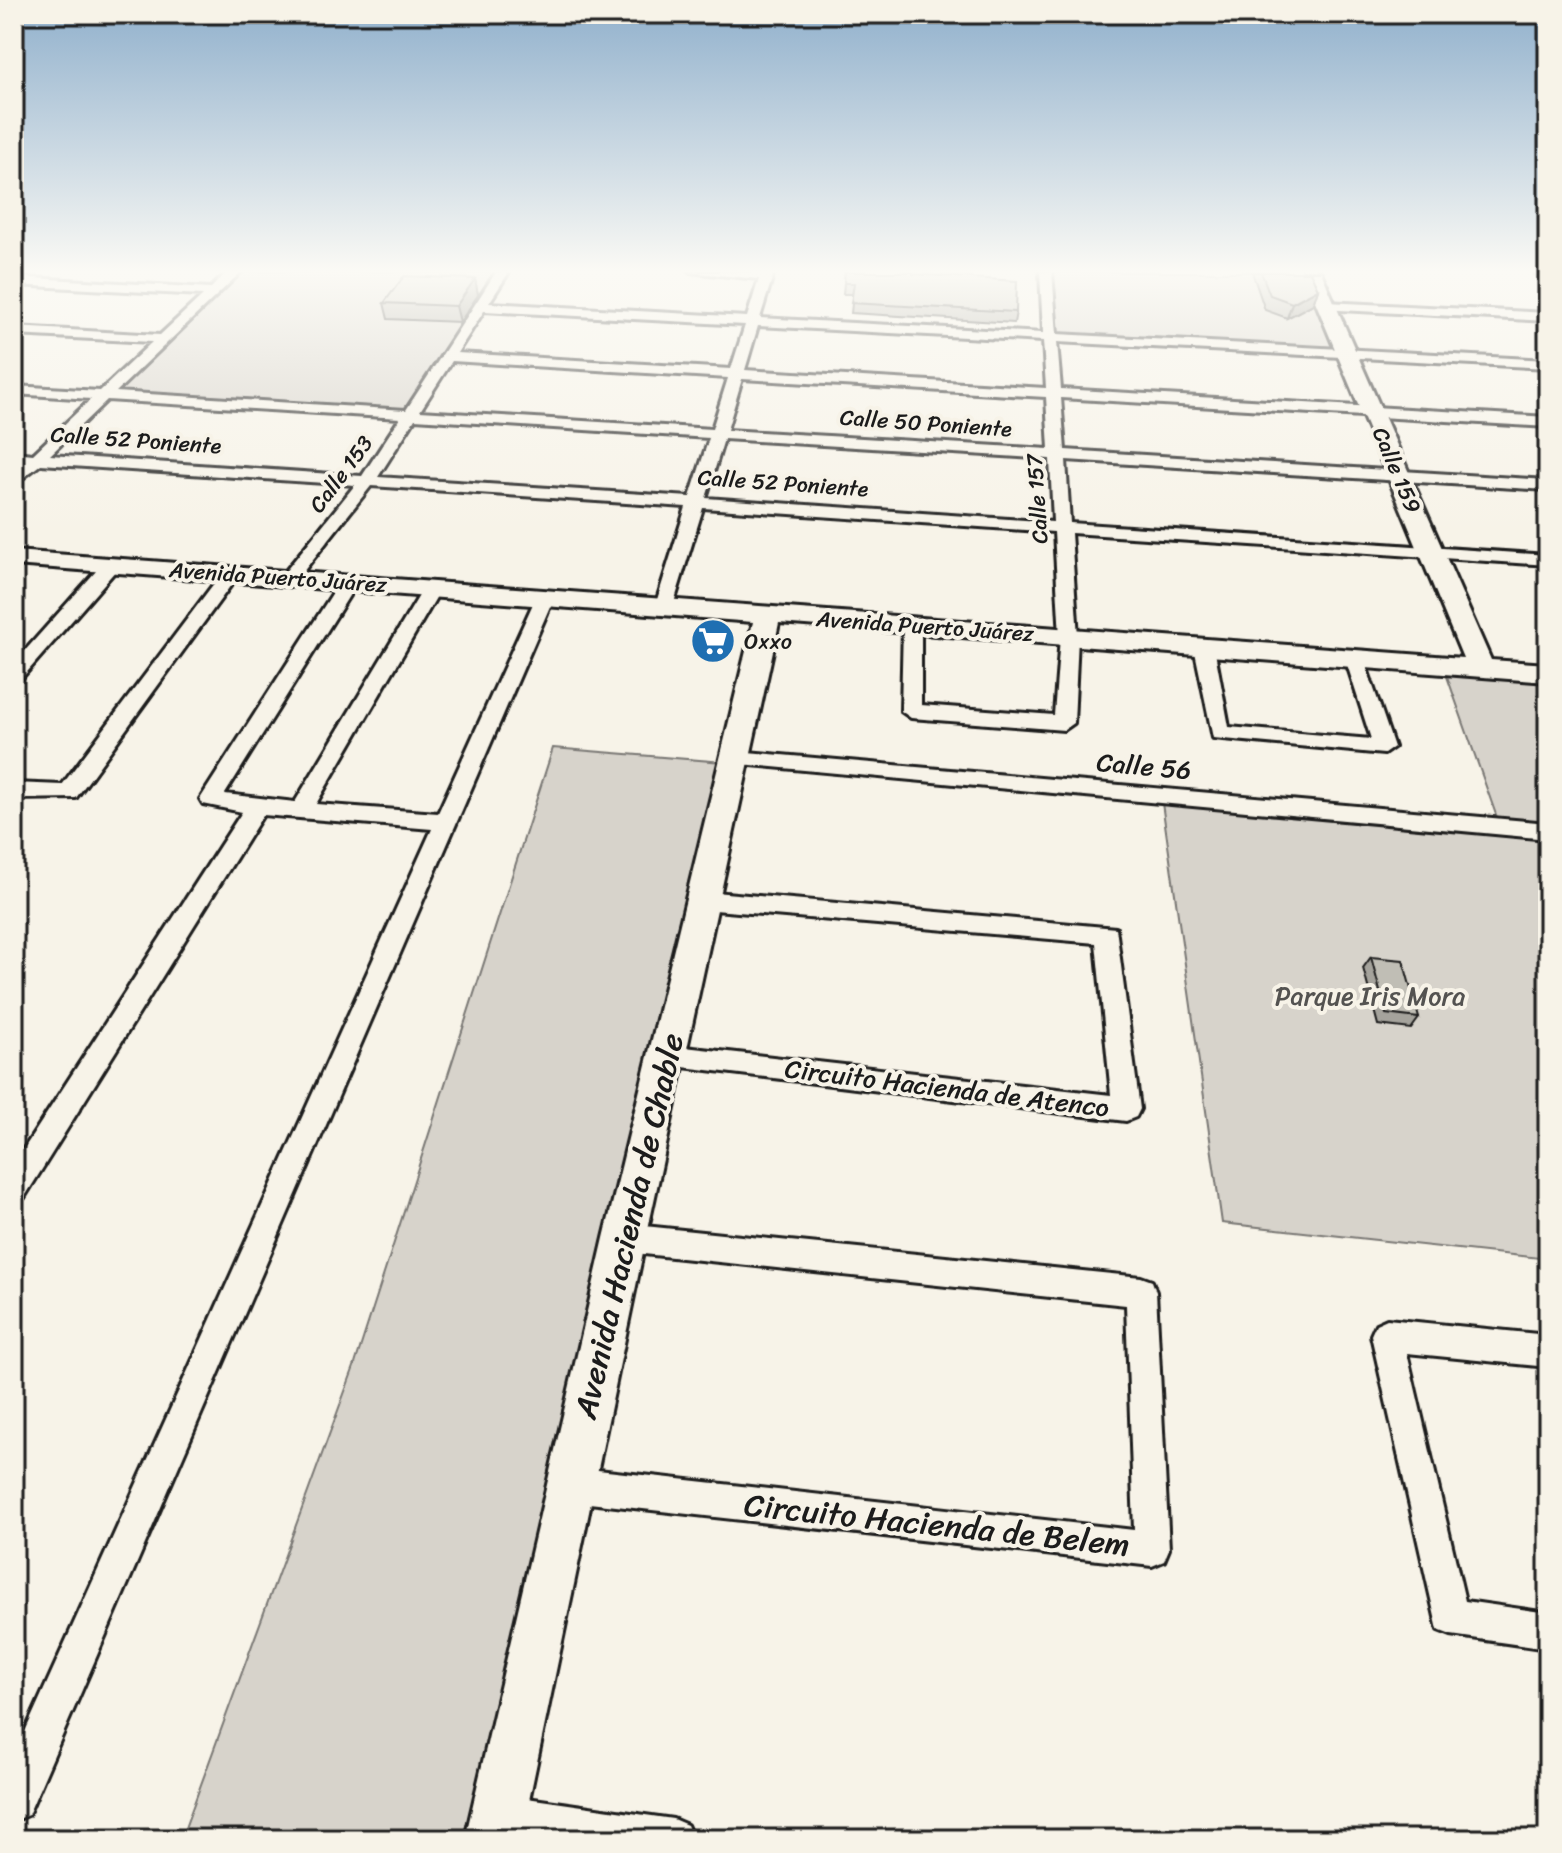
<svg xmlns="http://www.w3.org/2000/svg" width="1562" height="1853" font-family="Sriracha,sans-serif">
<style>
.green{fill:#d7d3cb;stroke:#7a7874;stroke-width:2}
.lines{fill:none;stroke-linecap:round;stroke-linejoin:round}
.street-casing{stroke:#1c1c1c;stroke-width:6}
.secondary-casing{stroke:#1c1c1c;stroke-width:6}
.street{fill:#f7f3e8;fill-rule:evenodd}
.secondary{fill:#f7f3e8;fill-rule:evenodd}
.wall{fill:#a5a39c;stroke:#1c1c1c;stroke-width:2}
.shaded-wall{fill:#86857f;stroke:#1c1c1c;stroke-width:2}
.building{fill:#c0beb5;stroke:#1c1c1c;stroke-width:2}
.labels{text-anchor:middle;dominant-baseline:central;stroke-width:8;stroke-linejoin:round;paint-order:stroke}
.far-street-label{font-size:22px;fill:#1c1c1c;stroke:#f7f3e8}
.far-poi-label{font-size:22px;fill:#1c1c1c;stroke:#f7f3e8;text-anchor:start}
.street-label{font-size:26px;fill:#1c1c1c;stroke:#f7f3e8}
.park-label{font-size:26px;fill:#545351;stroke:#f7f3e8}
.near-street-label{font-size:32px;fill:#1c1c1c;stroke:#f7f3e8}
</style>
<rect width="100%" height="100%" fill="#f7f3e8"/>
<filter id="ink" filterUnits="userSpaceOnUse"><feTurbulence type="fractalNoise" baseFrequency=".0125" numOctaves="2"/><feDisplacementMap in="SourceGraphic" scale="16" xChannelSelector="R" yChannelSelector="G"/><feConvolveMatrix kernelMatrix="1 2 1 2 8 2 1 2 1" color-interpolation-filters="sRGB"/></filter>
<g filter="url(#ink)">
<!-- green -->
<g class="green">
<polygon points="238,272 501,272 407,414 111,394"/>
<polygon points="1046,272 1312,272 1346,353 1049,337"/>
<polygon points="1443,665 1548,673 1548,1259 1222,1223 1161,796 1500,826"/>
<polygon points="553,748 723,762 478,1839 181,1839 355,1364"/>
</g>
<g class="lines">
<!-- street casing -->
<g class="street-casing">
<g id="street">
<path d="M 227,272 L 241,272 L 116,392 L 406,410 L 496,272 L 509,272 L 489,303 L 747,317 L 759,279 L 689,272 L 774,272 L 760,318 L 1043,333 L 1040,272 L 1052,272 L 1057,334 L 1548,360 L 1548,368 L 1057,342 L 1061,389 L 1548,417 L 1548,427 L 1061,398 L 1065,450 L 1548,480 L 1548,490 L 1066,460 L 1070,523 L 1548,555 L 1548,565 L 1071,533 L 1078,637 L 1074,723 L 1064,730 L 911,718 L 901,711 L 903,625 L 912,619 L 921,625 L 921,705 L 1054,715 L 1060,637 L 1054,532 L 703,508 L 673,606 L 664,612 L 655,606 L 686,507 L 371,486 L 295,582 L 289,583 L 280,578 L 355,485 L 41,464 L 14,485 L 14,471 L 23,462 L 14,462 L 14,452 L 33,454 L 91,399 L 14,394 L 14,386 L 100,391 L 152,342 L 14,335 L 14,327 L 160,335 L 203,295 L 14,285 L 14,277 L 211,288 ZM 484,311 L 745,325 L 731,369 L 457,353 ZM 758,326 L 1043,341 L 1046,388 L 745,370 ZM 452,361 L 728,378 L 712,429 L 420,411 ZM 742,379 L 1046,397 L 1049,449 L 727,430 ZM 107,400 L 400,418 L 362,476 L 50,455 ZM 415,419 L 709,438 L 690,497 L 378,477 ZM 724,439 L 1050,459 L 1053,522 L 706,498 Z"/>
<polygon points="1534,272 1548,272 1548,277 1536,275"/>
<polygon points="1326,302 1548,313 1548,321 1321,309 1319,306"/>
<polygon points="111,560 120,565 117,569 21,679 14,681 14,663 105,561"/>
<polygon points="230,569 239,574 76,798 14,799 14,783 62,785 224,570"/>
<polygon points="348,578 357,583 225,794 295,802 423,589 432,584 441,589 316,804 438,813 536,597 545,592 554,597 28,1815 14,1821 14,1756 432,829 263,815 24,1198 14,1202 14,1164 242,812 203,804 200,799 339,583"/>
<polygon points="1204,641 1214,647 1229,727 1371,739 1345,658 1355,652 1362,654 1394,747 1384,754 1213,738 1194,647"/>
<polygon points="736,751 1548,823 1548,839 729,763 725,758 729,753"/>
<polygon points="703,891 1116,928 1140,1109 1136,1117 1126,1121 658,1064 654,1056 658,1048 667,1045 1111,1095 1096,943 703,909 695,906 691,900 695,894"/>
<polygon points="625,1224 1141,1277 1152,1281 1156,1292 1169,1549 1164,1561 1152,1566 571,1501 559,1496 554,1484 559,1472 571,1467 1134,1530 1126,1305 625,1252 615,1248 610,1238 615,1228"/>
<polygon points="1387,1319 1548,1335 1548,1367 1407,1353 1465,1601 1548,1613 1548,1649 1451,1635 1438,1630 1371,1335 1376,1324"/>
<path d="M 499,1794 L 673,1819 L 687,1825 L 693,1839 C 635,1839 537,1850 485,1828 L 479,1814 L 485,1800 Z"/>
</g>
</g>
<!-- secondary casing -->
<g class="secondary-casing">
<polygon id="secondary" points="1303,272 1321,272 1491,660 1548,664 1548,682 779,623 646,1238 521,1839 465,1839 604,1238 753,622 14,565 14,551 1463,658"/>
</g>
<!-- street -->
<use href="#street" class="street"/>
<!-- secondary -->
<use href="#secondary" class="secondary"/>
</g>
<!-- wall -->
<g class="wall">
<polygon points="845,272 913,274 1016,312 1014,323 851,313 853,294 843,294"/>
<polygon points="1252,272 1310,272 1318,289 1313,304 1287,318 1265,310"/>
<polygon points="475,279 478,295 460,322 388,319 384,303"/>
<polygon points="1371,957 1419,1018 1411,1029 1378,1025 1363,968"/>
</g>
<!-- shaded-wall -->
<g class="shaded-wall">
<polygon points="475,279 478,295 460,322 456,306"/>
<polygon points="1318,289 1313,304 1287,318 1292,303"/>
</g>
<!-- building -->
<g class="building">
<polygon points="845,272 913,272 913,274 1017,281 1016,312 851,303 854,283 844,283"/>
<polygon points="1261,272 1310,272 1318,289 1292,303 1270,295"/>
<polygon points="404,276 475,279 456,306 384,303"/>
<polygon points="1371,957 1403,960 1419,1018 1386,1014"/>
</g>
</g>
<!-- sky -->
<linearGradient id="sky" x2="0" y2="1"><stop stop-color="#90b0cc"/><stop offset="0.51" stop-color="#fbfaf5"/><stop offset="1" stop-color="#fbfaf5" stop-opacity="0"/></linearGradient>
<rect width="1562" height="532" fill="url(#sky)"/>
<!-- icons -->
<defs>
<g id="supermarket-disc" transform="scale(2.3)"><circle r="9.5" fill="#1f6fb2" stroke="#f7f3e8"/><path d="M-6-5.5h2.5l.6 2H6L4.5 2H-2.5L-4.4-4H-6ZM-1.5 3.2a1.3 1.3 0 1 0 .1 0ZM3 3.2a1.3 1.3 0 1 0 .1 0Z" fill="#fff"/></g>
</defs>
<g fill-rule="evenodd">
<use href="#supermarket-disc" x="713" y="641"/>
</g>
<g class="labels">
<!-- far-street labels -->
<g class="far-street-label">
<text transform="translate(926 423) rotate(4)">Calle 50 Poniente</text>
<text transform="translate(136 440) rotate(4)">Calle 52 Poniente</text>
<text transform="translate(1397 470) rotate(67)">Calle 159</text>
<text transform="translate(341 474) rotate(-53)">Calle 153</text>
<text transform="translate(783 483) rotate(4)">Calle 52 Poniente</text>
<text transform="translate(1037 499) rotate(-94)">Calle 157</text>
<text transform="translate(278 577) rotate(4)">Avenida Puerto Juárez</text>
<text transform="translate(925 626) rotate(4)">Avenida Puerto Juárez</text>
</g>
<!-- far-poi labels -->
<g class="far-poi-label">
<text x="744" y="641">Oxxo</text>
</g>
<!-- street labels -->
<g class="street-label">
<text transform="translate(1144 766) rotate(5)">Calle 56</text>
<text transform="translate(947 1088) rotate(7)">Circuito Hacienda de Atenco</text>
</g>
<!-- park labels -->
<g class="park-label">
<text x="1370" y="996">Parque Iris Mora</text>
</g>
<!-- near-street labels -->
<g class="near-street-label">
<text transform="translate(629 1226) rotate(-77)">Avenida Hacienda de Chable</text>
<text transform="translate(937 1525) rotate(6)">Circuito Hacienda de Belem</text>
</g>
</g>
<!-- margin -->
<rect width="1562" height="1853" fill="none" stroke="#f7f3e8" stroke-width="48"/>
<rect x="24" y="24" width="1514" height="1805" fill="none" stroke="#1c1c1c" stroke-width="3" filter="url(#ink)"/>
</svg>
